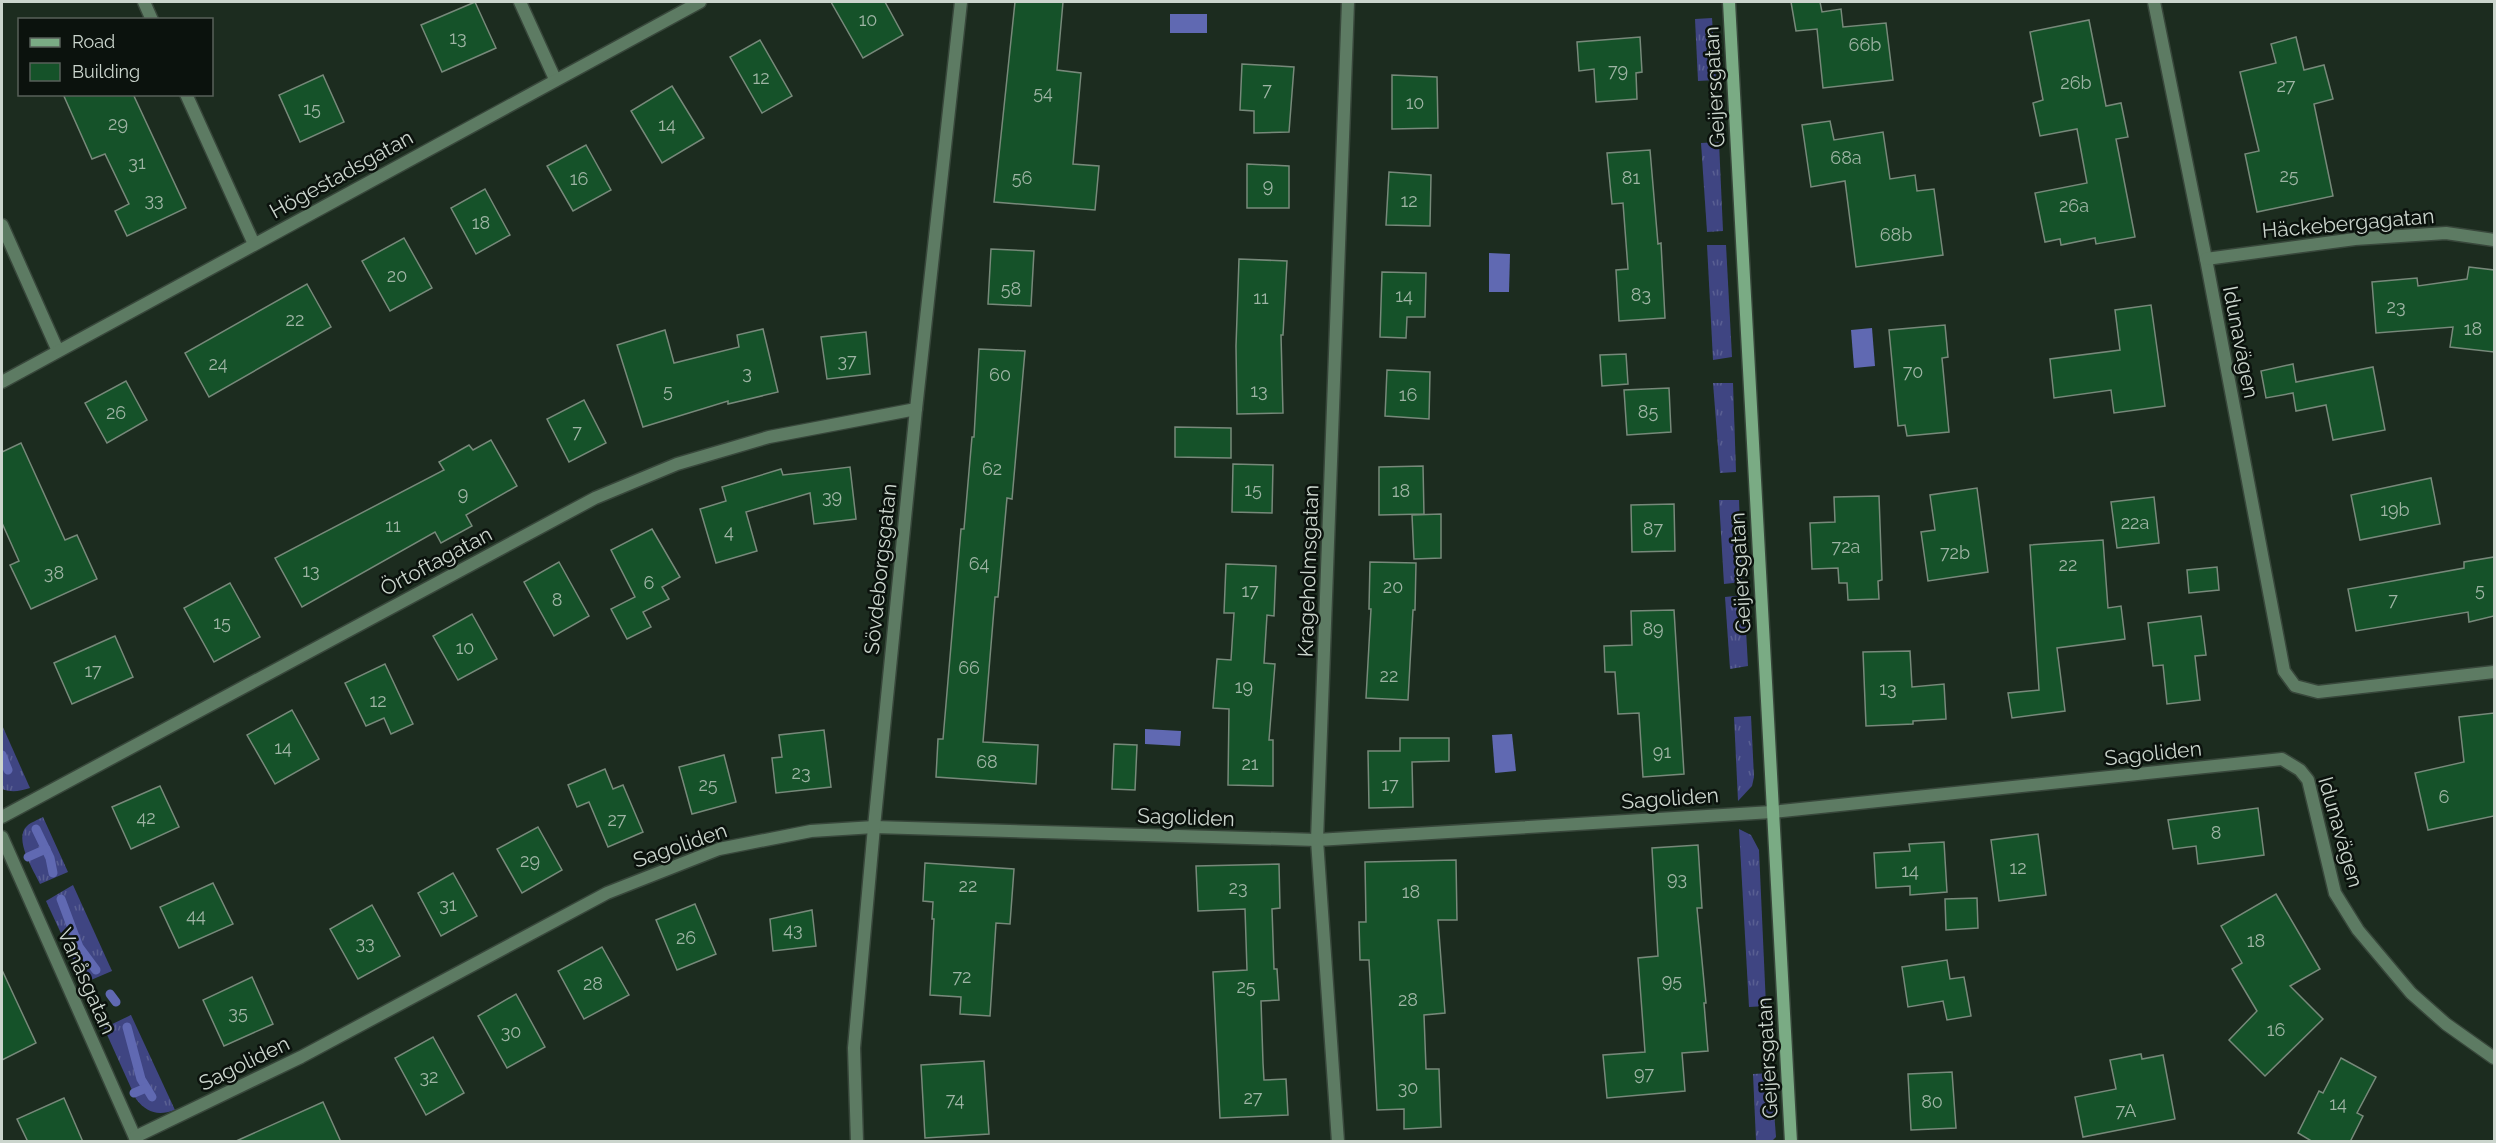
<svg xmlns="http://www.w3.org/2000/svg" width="2496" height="1143" font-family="Raleway,sans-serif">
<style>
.grass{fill:url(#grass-tufts)}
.water{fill:#6069b2}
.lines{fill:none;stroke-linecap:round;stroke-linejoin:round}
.stream{stroke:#6069b2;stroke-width:9}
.building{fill:#155229;stroke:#77897a;stroke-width:1.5}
.street-casing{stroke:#38473b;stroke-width:15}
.secondary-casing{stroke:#38473b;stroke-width:15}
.street{stroke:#5d7b63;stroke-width:12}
.secondary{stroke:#7aab84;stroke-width:12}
.labels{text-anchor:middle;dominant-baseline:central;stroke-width:5;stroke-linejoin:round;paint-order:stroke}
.number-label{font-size:18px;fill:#9eb4a4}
.street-label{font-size:21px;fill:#cbd5cd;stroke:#0b120d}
</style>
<defs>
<pattern id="grass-tufts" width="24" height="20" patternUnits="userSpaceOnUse" patternTransform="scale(1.5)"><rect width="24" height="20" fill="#3f4582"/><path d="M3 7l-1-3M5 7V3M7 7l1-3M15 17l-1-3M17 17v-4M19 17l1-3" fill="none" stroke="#595f92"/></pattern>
</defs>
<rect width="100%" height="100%" fill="#1c2c1f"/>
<!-- grass -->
<g class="grass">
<polygon points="1712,18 1716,80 1698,81 1695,19"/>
<polygon points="1719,142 1723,231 1707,232 1701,143"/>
<polygon points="1707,245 1726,245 1732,357 1713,360"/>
<polygon points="1713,383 1733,383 1736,472 1720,473"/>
<polygon points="1719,500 1739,500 1742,582 1724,584"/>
<polygon points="1744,595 1748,666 1730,669 1725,597"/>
<polygon points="1751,716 1754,777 1752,786 1738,801 1734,717"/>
<path d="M 2,725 L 30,788 C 20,791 12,793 2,789 Z"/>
<path d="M 43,817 L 68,872 L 40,884 C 34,871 13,838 27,826 C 31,822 38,820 43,817 Z"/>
<polygon points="1739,829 1751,835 1759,850 1766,1006 1749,1007"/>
<polygon points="73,885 112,971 84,983 46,901"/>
<path d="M 131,1015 L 175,1110 C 158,1116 147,1113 136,1099 L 104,1028 Z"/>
<polygon points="1771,1073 1776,1137 1772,1141 1756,1141 1753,1074"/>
</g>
<!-- water -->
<g class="water">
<rect x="1170" y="14" width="37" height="19"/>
<polygon points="1489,253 1510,254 1509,292 1489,292"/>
<polygon points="1872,328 1875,366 1854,368 1851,330"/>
<polygon points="1145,729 1181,731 1180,746 1145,744"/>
<polygon points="1512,734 1516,771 1495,773 1492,735"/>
</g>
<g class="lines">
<!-- stream -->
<g class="stream">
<polyline points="2,755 8,770"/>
<polyline points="36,829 50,858 53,873"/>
<polyline points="28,857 46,849"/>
<polyline points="61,899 79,947 96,970"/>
<polyline points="110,994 116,1002"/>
<polyline points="127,1027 141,1079 152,1097"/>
<polyline points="134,1093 146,1088"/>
</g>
</g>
<!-- building -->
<g class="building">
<polygon points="475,2 496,48 442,72 421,25"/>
<polygon points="831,2 885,2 903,35 863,58"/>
<polygon points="1015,2 1063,2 1057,70 1081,73 1073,164 1099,166 1095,210 994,202"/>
<polygon points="1791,2 1820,2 1822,12 1841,9 1843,27 1886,23 1893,80 1823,88 1817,29 1796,31"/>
<polygon points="2089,20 2106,106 2121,103 2128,137 2116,139 2135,237 2096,244 2095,238 2061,245 2060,239 2045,242 2035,193 2087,183 2077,129 2040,136 2033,103 2043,100 2030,32"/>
<polygon points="1640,37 1642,72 1636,73 1637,99 1596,102 1594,69 1579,71 1577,42"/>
<polygon points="2296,37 2304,70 2324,65 2333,99 2314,104 2333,196 2257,212 2245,154 2259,151 2240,72 2276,63 2271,44"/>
<polygon points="760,40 792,96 762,113 730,57"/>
<polygon points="1242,64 1294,67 1289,132 1254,133 1254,111 1240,110"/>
<polygon points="323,75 344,122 300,142 279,95"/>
<polygon points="1392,75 1437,77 1438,128 1392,129"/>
<polygon points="672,86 704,138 662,163 631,111"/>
<polygon points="63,94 133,94 186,208 127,236 115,211 129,204 105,154 92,159"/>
<polygon points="1830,121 1834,140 1883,132 1890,179 1915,175 1917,191 1934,189 1943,255 1856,267 1845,181 1811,187 1802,125"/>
<polygon points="586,145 611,190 573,211 547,166"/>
<polygon points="1650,150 1658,244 1661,243 1665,318 1619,321 1616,270 1628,269 1623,203 1612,204 1607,153"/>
<polygon points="1247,164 1289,166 1289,208 1247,208"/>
<polygon points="1389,172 1431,175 1430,226 1386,225"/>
<polygon points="485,189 510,235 476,254 451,208"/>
<polygon points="404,238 432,288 390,311 362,261"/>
<polygon points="991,249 1034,251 1031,306 988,304"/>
<polygon points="1239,259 1287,261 1283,335 1281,335 1283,413 1237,414 1236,346"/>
<polygon points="2469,267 2494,270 2494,352 2450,347 2453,327 2376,333 2372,282 2417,278 2418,286 2467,279"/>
<polygon points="1382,272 1426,273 1425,317 1407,317 1406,338 1380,337"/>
<polygon points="307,284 331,327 209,397 185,353"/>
<polygon points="2151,305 2165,406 2114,413 2111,390 2054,398 2050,359 2120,350 2115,310"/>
<polygon points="1945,325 1948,357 1942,358 1949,432 1907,436 1905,425 1898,426 1889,330"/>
<polygon points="763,329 778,392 728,404 728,401 643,427 617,345 665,330 674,363 739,347 737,335"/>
<polygon points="866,332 870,374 827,379 821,337"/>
<polygon points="979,349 1025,351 1012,499 1007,498 998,597 995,597 983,742 1038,745 1036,784 936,777 938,739 943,739 961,529 964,529 972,437 974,437"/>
<polygon points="1626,354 1628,384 1602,386 1600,355"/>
<polygon points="2293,364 2296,382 2373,367 2385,430 2333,440 2326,405 2296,411 2293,393 2266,398 2261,371"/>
<polygon points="1387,370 1430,372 1429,419 1385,416"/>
<polygon points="126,381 147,420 107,443 85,403"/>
<polygon points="1669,388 1671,432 1627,435 1624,390"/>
<polygon points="584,400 606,443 569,462 547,419"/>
<polygon points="1175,427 1231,428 1231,458 1175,457"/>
<polygon points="491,440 517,486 466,515 472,526 441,543 435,532 302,607 275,558 444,470 439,462 469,445 473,450"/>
<polygon points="21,443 65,540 77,535 97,579 31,609 10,565 19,561 2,523 2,452"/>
<polygon points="1233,464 1273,465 1272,513 1232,512"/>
<polygon points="1423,466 1424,514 1379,515 1379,467"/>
<polygon points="850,467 856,519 814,524 810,493 746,512 757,551 716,563 700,509 726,501 722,487 781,469 783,475"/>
<polygon points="2431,478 2440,524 2360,540 2351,495"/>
<polygon points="1977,488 1988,572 1928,581 1921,532 1935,530 1930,495"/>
<polygon points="1879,496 1882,580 1878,581 1879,599 1848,600 1847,583 1839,583 1838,568 1812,569 1810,523 1835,522 1834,497"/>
<polygon points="2154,497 2159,543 2117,548 2111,502"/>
<polygon points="1674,504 1675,551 1632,552 1631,505"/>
<polygon points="1441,514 1441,558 1414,559 1412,515"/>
<polygon points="652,529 680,577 662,587 669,599 643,612 651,627 627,639 611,609 635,597 611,550"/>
<polygon points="2103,540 2108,608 2121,606 2125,639 2057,648 2065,711 2012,718 2008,693 2039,690 2030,545"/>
<polygon points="2494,557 2494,616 2469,622 2468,612 2356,631 2348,589 2464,568 2464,562"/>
<polygon points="559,562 589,616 554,636 524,582"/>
<polygon points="1370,562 1416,563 1415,610 1413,610 1408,700 1366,698 1371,609 1369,609"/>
<polygon points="1226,564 1276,566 1274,616 1267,615 1264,663 1275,664 1269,740 1273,740 1273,786 1228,785 1229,709 1213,708 1217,659 1231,660 1234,613 1224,613"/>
<polygon points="2217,567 2219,590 2189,593 2187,570"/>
<polygon points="230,583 260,637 214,662 184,608"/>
<polygon points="1674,610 1684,774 1643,777 1639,713 1618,714 1615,672 1605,672 1604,646 1632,645 1631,611"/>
<polygon points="472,614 497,659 458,680 433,636"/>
<polygon points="2201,616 2206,655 2195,656 2200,700 2167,704 2163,665 2153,666 2148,623"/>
<polygon points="115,636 133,677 72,704 54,663"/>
<polygon points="1910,651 1912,687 1944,684 1946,719 1913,721 1913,724 1866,726 1863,652"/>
<polygon points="385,664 413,724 391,734 384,718 366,726 345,683"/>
<polygon points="292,710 319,759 275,784 247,735"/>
<polygon points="2494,713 2494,816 2428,830 2415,773 2464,762 2459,717"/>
<polygon points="824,730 831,787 776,793 772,758 782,757 779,735"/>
<polygon points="1400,738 1449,738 1449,761 1412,762 1413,807 1369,808 1368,751 1400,751"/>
<polygon points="1114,744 1137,745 1135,790 1112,789"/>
<polygon points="724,755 736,802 692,814 679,767"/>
<polygon points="605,769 613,789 623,785 643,832 608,847 589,802 577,807 568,785"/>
<polygon points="160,786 179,827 131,849 112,807"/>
<polygon points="2258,808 2264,855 2198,864 2196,846 2173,849 2168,820"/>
<polygon points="538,827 562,870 522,893 497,849"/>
<polygon points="2038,834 2046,895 1999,901 1991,840"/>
<polygon points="1944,842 1947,892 1910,895 1910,886 1876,888 1874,853 1910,851 1909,844"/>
<polygon points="1698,845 1702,908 1697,908 1706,1003 1704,1003 1708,1051 1682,1053 1685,1091 1607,1098 1603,1055 1645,1052 1638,958 1658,956 1652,848"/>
<polygon points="1456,860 1457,920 1438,920 1445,1013 1424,1015 1426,1069 1439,1069 1441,1127 1404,1129 1404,1109 1377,1110 1369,960 1360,960 1359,922 1366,922 1365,862"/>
<polygon points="925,863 1014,869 1010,924 996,923 990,1016 960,1014 961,997 930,995 934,919 932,919 933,902 923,901"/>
<polygon points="1279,864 1280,908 1272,909 1274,969 1277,969 1279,1000 1261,1001 1263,1063 1264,1080 1286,1079 1288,1115 1220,1118 1213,972 1247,970 1245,909 1198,911 1196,866"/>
<polygon points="453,873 477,916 441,936 418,893"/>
<polygon points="213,883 233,924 179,948 160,907"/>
<polygon points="2276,894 2320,969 2290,986 2323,1019 2265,1076 2229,1040 2257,1011 2232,969 2242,963 2221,926"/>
<polygon points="1977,898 1978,928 1946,930 1945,899"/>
<polygon points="695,904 716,954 677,970 656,920"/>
<polygon points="372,905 400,956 358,979 330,929"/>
<polygon points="812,910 816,946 773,951 770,919"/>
<polygon points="602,947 629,995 584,1019 558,971"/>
<polygon points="1947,960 1950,979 1964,977 1971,1016 1947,1020 1943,1001 1908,1007 1902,967"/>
<polygon points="2,970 36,1043 2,1060"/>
<polygon points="252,977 273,1024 224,1046 203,1000"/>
<polygon points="516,994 545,1047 507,1068 478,1016"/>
<polygon points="433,1037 464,1093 426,1115 395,1058"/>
<polygon points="2141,1054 2142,1059 2163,1055 2175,1119 2083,1137 2075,1097 2116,1089 2110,1060"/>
<polygon points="2341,1058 2376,1077 2357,1113 2363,1116 2350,1142 2313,1142 2298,1133 2319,1091 2323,1093"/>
<polygon points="984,1061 989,1134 925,1138 921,1065"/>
<polygon points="1952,1072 1956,1128 1911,1130 1908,1074"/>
<polygon points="64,1098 83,1142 28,1142 17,1119"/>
<polygon points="323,1102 341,1142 234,1142"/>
</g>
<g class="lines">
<!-- street casing -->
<g class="street-casing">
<g id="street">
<polyline points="144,2 152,20"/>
<polyline points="520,2 555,79"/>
<polyline points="2154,2 2206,259 2284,671 2295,686 2318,692 2494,672"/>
<polyline points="186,94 254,244"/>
<polyline points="2,225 58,351"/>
<polyline points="2206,259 2355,239 2446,233 2494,240"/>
<polyline points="2,382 700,2"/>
<polyline points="2,817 595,498 677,464 769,437 916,409"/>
<polyline points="2,837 137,1142"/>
<polyline points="135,1137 301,1057 607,893 719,849 811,831 874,827 1317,840 1772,812 2282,759 2300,770 2308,780 2335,893 2358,930 2411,993 2446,1024 2494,1058"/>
<polyline points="857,1142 854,1048 874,827 916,409 961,2"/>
<polyline points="1338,1142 1317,840 1348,2"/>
</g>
</g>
<!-- secondary casing -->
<g class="secondary-casing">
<polyline id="secondary" points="1729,2 1791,1142"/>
</g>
<!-- street -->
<use href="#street" class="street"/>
<!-- secondary -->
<use href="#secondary" class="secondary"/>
</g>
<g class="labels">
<!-- number labels -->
<g class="number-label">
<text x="868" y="19">10</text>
<text x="458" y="37">13</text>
<text x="1865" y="44">66b</text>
<text x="1618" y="70">79</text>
<text x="761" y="77">12</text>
<text x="2076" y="82">26b</text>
<text x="2286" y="85">27</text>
<text x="1267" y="89">7</text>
<text x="1043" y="92">54</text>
<text x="1415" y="102">10</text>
<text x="312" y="108">15</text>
<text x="118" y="123">29</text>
<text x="667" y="124">14</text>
<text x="1846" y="157">68a</text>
<text x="137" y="162">31</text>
<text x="2289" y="175">25</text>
<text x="1022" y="177">56</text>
<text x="1631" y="177">81</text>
<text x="579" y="178">16</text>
<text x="1268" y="185">9</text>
<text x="154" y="199">33</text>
<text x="1409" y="200">12</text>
<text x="2074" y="205">26a</text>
<text x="481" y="222">18</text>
<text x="1896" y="234">68b</text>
<text x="397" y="275">20</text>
<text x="1011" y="288">58</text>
<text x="1641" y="294">83</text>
<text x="1404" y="295">14</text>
<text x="1261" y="297">11</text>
<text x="2396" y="306">23</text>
<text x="295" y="319">22</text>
<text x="2473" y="328">18</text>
<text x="847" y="360">37</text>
<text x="218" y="363">24</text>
<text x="1913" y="371">70</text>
<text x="747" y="372">3</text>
<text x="1000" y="374">60</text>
<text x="668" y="390">5</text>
<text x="1259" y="390">13</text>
<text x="1408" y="394">16</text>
<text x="1648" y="411">85</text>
<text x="116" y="412">26</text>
<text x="577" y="431">7</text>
<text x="992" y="468">62</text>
<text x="1253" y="489">15</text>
<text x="1401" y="490">18</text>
<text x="463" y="493">9</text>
<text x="832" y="496">39</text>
<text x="2395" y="509">19b</text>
<text x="2135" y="522">22a</text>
<text x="393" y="525">11</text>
<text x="1653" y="528">87</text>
<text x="729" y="531">4</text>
<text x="1846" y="546">72a</text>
<text x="1955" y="552">72b</text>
<text x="979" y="563">64</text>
<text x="2068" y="564">22</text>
<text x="311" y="570">13</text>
<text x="54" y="572">38</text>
<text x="649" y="582">6</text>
<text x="1393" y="586">20</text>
<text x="2480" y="589">5</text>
<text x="1250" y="590">17</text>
<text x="557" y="599">8</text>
<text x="2393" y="599">7</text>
<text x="222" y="622">15</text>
<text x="1653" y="628">89</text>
<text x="465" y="647">10</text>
<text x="969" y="667">66</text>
<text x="93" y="670">17</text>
<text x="1389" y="675">22</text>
<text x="1244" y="686">19</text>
<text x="1888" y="688">13</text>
<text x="378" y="700">12</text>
<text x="283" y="747">14</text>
<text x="1662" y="751">91</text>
<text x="987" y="761">68</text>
<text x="1250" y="763">21</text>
<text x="801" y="772">23</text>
<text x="708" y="784">25</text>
<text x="1390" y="784">17</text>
<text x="2444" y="796">6</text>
<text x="146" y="817">42</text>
<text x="617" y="819">27</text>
<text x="2216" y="832">8</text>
<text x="530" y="860">29</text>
<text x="2018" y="867">12</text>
<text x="1910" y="870">14</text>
<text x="1677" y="878">93</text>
<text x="968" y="885">22</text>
<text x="1238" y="887">23</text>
<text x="1411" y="891">18</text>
<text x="448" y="904">31</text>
<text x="196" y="915">44</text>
<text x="793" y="929">43</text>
<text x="686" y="937">26</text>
<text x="2256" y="940">18</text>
<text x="365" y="942">33</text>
<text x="962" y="976">72</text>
<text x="1672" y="980">95</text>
<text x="593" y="983">28</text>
<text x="1246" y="986">25</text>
<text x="1408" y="999">28</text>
<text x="238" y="1012">35</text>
<text x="2276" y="1029">16</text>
<text x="511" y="1031">30</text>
<text x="1644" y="1073">97</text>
<text x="429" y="1076">32</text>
<text x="1408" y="1087">30</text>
<text x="1253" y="1097">27</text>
<text x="955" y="1099">74</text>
<text x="1932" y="1101">80</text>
<text x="2338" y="1103">14</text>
<text x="2126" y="1110">7A</text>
</g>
<!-- street labels -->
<g class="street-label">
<text transform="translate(1714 87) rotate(-93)">Geijersgatan</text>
<text transform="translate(341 174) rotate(-29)">Högestadsgatan</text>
<text transform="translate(2348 223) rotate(-5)">Häckebergagatan</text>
<text transform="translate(2241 342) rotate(79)">Idunavägen</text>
<text transform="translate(436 561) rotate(-28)">Örtoftagatan</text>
<text transform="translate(880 569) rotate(-84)">Sövdeborgsgatan</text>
<text transform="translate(1308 571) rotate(-88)">Krageholmsgatan</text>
<text transform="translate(1740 573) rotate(-93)">Geijersgatan</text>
<text transform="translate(2153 753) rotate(-6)">Sagoliden</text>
<text transform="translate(1670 798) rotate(-4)">Sagoliden</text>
<text transform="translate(1186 817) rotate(2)">Sagoliden</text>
<text transform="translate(2341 832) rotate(74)">Idunavägen</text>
<text transform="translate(680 845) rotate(-19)">Sagoliden</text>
<text transform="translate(87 981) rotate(66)">Vanåsgatan</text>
<text transform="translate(1767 1058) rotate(-93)">Geijersgatan</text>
<text transform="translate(244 1063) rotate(-26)">Sagoliden</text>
</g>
</g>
<!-- border -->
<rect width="2496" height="1143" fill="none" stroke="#cbd5cd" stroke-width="6"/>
<!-- legend -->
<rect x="18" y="18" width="195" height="78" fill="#0b120d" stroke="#58605a" stroke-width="1.5"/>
<rect x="30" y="38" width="30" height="9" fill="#7aab84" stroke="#58605a" stroke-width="1.5"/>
<text x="72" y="48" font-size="18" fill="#cbd5cd">Road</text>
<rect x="30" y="63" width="30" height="18" fill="#155229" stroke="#58605a" stroke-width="1.5"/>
<text x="72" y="78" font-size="18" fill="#cbd5cd">Building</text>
</svg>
